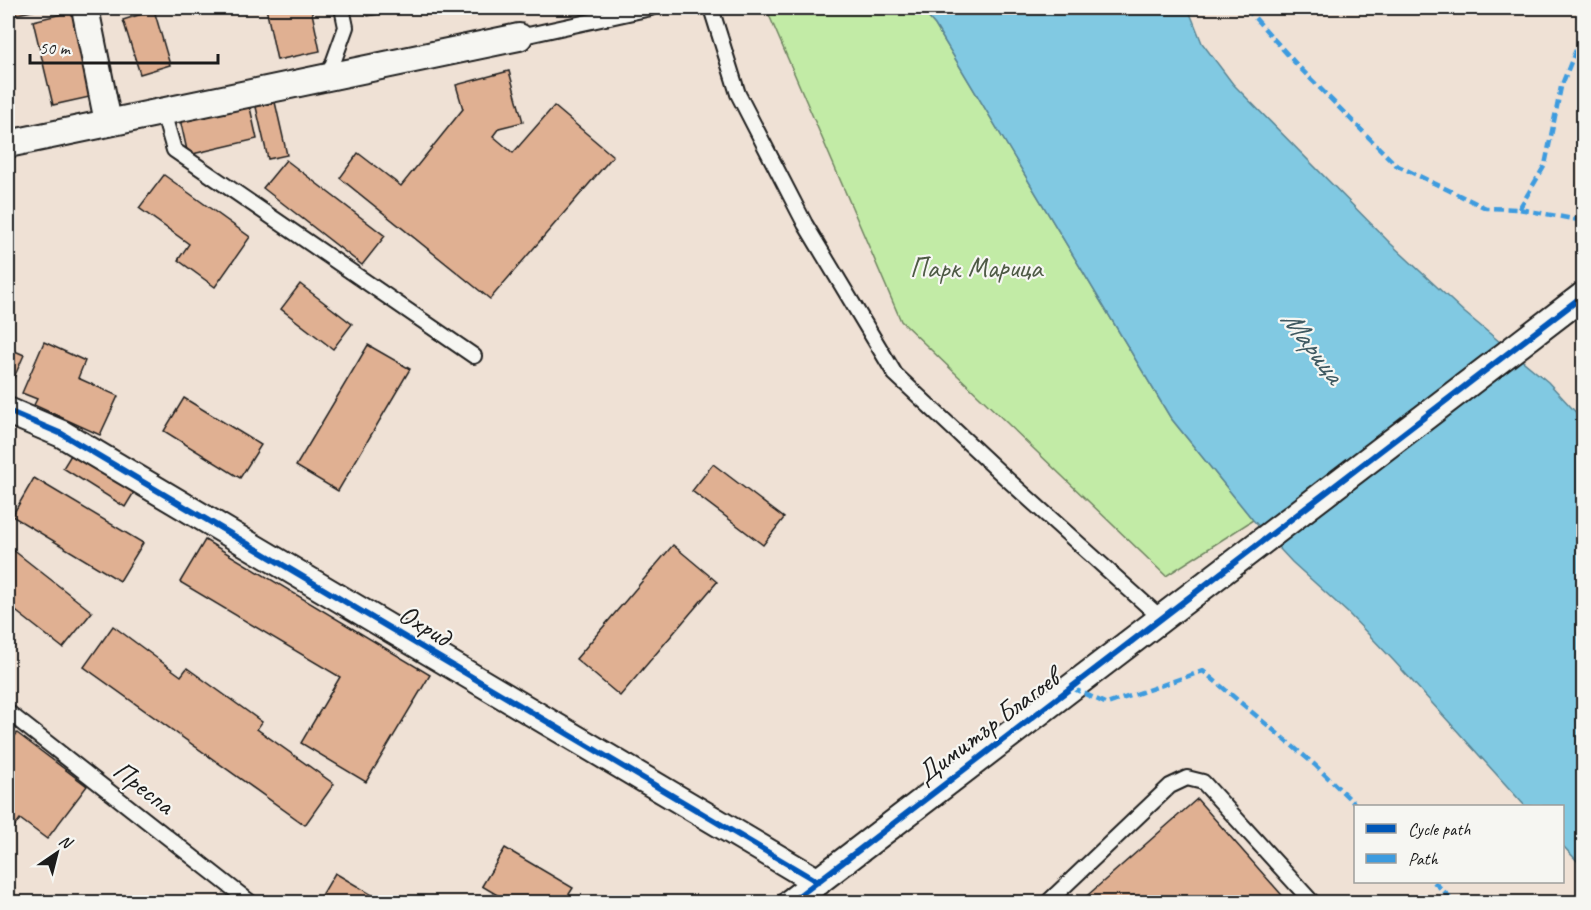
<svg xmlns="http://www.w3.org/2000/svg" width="1591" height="910" font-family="Caveat,sans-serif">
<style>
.green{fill:#c2eba6;stroke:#6f8461;stroke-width:1.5}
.water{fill:#81c9e2;stroke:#598493;stroke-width:1.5}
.building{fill:#e0b092;stroke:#1c1c1c;stroke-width:1.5}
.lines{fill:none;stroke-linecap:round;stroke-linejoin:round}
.service-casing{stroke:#1c1c1c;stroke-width:18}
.minor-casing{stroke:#1c1c1c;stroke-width:30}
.service{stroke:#f6f6f2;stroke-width:14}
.minor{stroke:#f6f6f2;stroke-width:26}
.quiet{stroke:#3c9bdf;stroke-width:4.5;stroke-dasharray:9 4.5;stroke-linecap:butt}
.cycleway-casing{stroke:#f6f6f2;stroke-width:10}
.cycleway{stroke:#0057b8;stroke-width:6}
.labels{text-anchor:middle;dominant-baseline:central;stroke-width:4.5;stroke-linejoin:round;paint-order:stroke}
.park-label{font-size:28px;fill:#4e5a45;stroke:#f6f6f2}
.street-label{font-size:28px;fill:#1c1c1c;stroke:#f6f6f2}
.water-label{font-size:30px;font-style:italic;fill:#3f5961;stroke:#f6f6f2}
</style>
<rect width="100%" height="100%" fill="#efe1d5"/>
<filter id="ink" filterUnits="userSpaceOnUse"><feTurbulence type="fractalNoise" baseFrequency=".0167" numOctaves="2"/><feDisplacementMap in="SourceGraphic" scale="12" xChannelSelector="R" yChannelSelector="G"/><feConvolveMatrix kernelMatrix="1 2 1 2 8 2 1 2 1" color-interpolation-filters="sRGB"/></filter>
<g filter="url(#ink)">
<!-- green -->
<polygon class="green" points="766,8 920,8 935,25 1170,417 1253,520 1166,576 901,321"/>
<!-- water -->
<polygon class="water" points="920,8 1188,8 1202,43 1233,84 1391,244 1465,313 1548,382 1583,420 1583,867 1563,846 1562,806 1525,806 1394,661 1348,613 1292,562 1253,520 1170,417 935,25"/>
<!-- building -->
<g class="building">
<polygon points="8,8 46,8 8,16"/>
<polygon points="266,8 311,8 320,51 277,60"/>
<polygon points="366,8 414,8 368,16"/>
<polygon points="154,10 170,65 140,74 123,20"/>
<polygon points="74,11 94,96 53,105 33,21"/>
<polygon points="509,71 523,122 499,128 493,136 513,153 554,106 613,156 490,299 340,178 358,153 401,186 463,109 456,85"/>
<polygon points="275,102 287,155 268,159 256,107"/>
<polygon points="249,103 257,139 188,155 180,119"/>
<polygon points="286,160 385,236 362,265 263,188"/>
<polygon points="164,175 250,237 215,287 178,260 189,244 139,208"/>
<polygon points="300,284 352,324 333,349 281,309"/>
<polygon points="44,342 85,361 78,378 118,396 100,435 34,405 37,399 22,393"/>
<polygon points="368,345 410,369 338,491 296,466"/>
<polygon points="8,348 24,355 12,382 8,380"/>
<polygon points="184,398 261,445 240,478 164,431"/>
<polygon points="74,450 136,489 125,507 63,468"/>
<polygon points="713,464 784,518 763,545 692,491"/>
<polygon points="34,478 143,543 120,581 12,516"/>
<polygon points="205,540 430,675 366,782 301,743 340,677 180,582"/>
<polygon points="673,545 717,582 620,696 576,659"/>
<polygon points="8,546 92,612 63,648 8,605"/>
<polygon points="113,626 181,676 187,668 262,722 257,729 334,784 305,825 84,667"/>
<polygon points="17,733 87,786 47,839 20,819 8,835 8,745"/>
<polygon points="1197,799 1288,902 1080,902"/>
<polygon points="505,848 573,888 564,902 509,902 482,886"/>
<polygon points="335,873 384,902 318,902"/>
</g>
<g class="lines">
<!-- service casing -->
<g class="service-casing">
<g id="service">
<polyline points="711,8 738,94 805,224 895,374 1007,479 1162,619"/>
<polyline points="519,37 651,8"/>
<polyline points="328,77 346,27 342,8"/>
<polyline points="163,112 174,150 474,356"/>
<polyline points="8,712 250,902"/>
<polyline points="1048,902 1170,786 1187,778 1203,782 1312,902"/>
</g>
</g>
<!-- minor casing -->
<g class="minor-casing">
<g id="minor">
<polyline points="85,8 108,122"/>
<polyline points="8,144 519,37"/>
<polyline points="8,411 62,434 818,882"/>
<polyline points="791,902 1584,295"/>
</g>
</g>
<!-- service -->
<use href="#service" class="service"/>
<!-- minor -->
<use href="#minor" class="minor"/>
<!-- quiet -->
<g class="quiet">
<polyline points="1246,8 1298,66 1396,165 1486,208 1519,209 1584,221"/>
<polyline points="1519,209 1545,165 1561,87 1584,30"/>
<polyline points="1072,688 1107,704 1203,671 1315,765 1357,806"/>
<polyline points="1434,882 1455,902"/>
</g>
<!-- cycleway casing -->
<g class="cycleway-casing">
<g id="cycleway">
<polyline points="8,411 62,434 818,882"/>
<polyline points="791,902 1584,295"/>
</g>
</g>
<!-- cycleway -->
<use href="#cycleway" class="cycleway"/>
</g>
</g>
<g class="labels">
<!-- park labels -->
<g class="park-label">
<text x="976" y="267">Парк Марица</text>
</g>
<!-- street labels -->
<g class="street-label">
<text transform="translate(425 625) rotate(31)">Охрид</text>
<text transform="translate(987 726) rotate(-37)">Димитър Благоев</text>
<text transform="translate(144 787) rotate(38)">Преспа</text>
</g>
<!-- water labels -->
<g class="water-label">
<text transform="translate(1313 346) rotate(53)">Марица</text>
</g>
</g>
<!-- margin -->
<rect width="1591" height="910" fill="none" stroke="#f6f6f2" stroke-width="30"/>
<rect x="15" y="15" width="1561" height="880" fill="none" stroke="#1c1c1c" stroke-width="2" filter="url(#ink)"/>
<!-- legend -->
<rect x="1354" y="805" width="210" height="78" fill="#f6f6f2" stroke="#9f9f9c" stroke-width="1.5"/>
<rect x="1366" y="824" width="30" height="9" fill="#0057b8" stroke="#9f9f9c" stroke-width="1.5"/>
<text x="1408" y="835" font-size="18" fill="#1c1c1c">Cycle path</text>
<rect x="1366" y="854" width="30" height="9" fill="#3c9bdf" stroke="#9f9f9c" stroke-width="1.5"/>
<text x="1408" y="865" font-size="18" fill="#1c1c1c">Path</text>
<!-- north arrow -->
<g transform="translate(57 853) rotate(35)" stroke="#f6f6f2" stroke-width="4.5" paint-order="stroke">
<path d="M0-4.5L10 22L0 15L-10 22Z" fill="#1c1c1c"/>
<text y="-9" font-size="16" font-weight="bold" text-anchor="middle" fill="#1c1c1c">N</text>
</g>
<!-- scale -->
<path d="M30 54v9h188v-9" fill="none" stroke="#1c1c1c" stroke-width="3"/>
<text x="39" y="54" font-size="18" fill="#1c1c1c" stroke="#f6f6f2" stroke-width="4.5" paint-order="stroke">50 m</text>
</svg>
